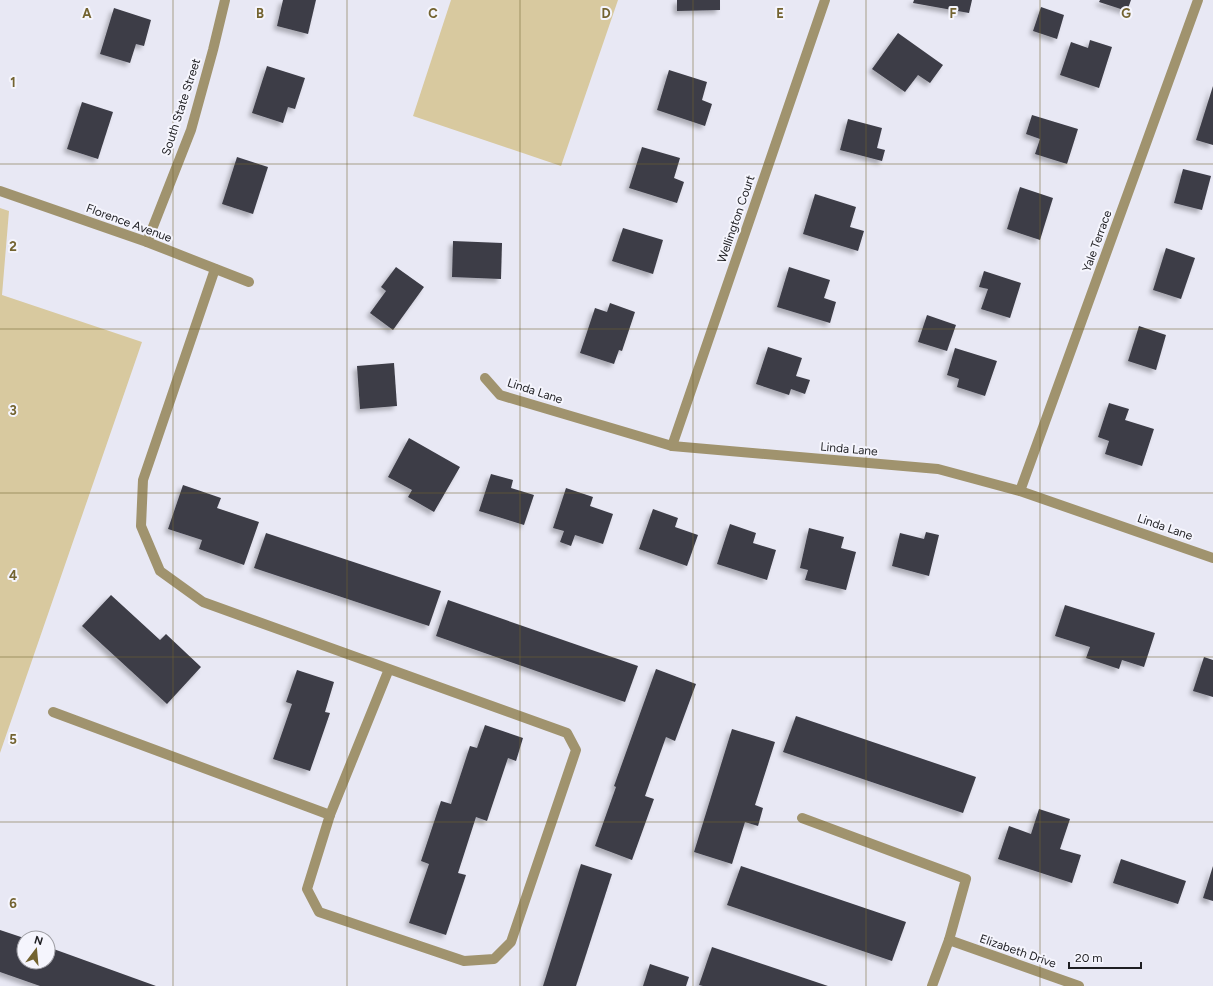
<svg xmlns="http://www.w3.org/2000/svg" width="1213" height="986" font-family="Figtree,sans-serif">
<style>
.green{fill:#d8c99f}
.building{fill:#3d3d47;filter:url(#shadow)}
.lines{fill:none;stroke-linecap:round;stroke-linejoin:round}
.minor{stroke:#a0936e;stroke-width:10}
.grid{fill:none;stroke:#736330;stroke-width:1;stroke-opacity:0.55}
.labels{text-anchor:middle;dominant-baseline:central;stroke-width:4;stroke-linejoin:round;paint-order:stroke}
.street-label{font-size:12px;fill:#1e1e22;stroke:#f5f5fd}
.grid-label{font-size:13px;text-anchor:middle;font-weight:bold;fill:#736330;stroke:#f5f5fd;stroke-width:4;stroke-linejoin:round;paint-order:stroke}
</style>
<defs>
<filter id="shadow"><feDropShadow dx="-3.5" dy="3.5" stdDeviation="2" flood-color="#0004"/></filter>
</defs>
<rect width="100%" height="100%" fill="#e8e8f4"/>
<!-- green -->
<g class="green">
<polygon points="451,0 618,0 561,166 413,116"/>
<polygon points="0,208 9,211 2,295 142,342 0,753"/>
</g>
<!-- building -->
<g class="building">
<polygon points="283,0 316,0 308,34 277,26"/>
<polygon points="677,0 720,0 720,10 677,11"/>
<polygon points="914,0 972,0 969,13 913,3"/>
<polygon points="1100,0 1131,0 1127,11 1099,2"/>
<polygon points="1041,7 1064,15 1057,39 1033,31"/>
<polygon points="114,8 151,20 144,46 136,44 130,63 100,54"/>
<polygon points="898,33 943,65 930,83 918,75 905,92 872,69"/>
<polygon points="1090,40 1112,47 1099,88 1060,75 1071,42 1088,48"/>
<polygon points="267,66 305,78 295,109 288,107 283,123 252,113"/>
<polygon points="669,70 707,82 702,100 712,104 705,126 657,110"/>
<polygon points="1213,86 1213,145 1196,140"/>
<polygon points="82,102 113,112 98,159 67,149"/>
<polygon points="1032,115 1078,129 1067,164 1035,154 1040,139 1026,134"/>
<polygon points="848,119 882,128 877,148 885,150 882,161 840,150"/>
<polygon points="642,147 680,158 674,178 684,182 677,203 629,188"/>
<polygon points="237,157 268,167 253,214 222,204"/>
<polygon points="1183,169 1211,176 1202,210 1174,203"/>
<polygon points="1020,187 1053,198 1040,240 1007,229"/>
<polygon points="815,194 856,207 850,227 864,231 858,251 803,234"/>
<polygon points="623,228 663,240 653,274 612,261"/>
<polygon points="453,241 502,243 501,279 452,277"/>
<polygon points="1166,248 1195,258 1181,299 1153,290"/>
<polygon points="396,267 424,287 393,330 370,313 386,291 381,287"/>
<polygon points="789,267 830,280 824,298 836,302 830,323 777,307"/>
<polygon points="984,271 1021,283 1010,318 981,309 988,289 979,287"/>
<polygon points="610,303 635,312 622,351 619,350 614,364 580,353 595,308 607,312"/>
<polygon points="927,315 956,325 947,351 918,342"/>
<polygon points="1139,326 1166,335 1156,370 1128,361"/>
<polygon points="768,347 802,358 796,376 810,380 805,394 791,389 789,395 756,384"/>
<polygon points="955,348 997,361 985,396 957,387 959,379 947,375"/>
<polygon points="394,363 397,406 360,409 357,366"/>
<polygon points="1109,403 1129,409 1125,420 1154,429 1142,466 1105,454 1109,441 1098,437"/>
<polygon points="409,438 460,467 434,512 408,497 412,490 388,477"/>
<polygon points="491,474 513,480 511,488 534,495 524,525 479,511"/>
<polygon points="183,485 221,498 217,508 259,522 244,565 199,549 202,540 168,529"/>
<polygon points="566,488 593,497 590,506 613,514 603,544 575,535 571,546 560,542 564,531 553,528"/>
<polygon points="653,509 678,518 675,527 698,535 687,566 639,549"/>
<polygon points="730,524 756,533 753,543 776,550 767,580 717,564"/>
<polygon points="809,528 844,537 841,548 856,552 846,590 805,580 808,570 800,568"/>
<polygon points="926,532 939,535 929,576 892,566 900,533 924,539"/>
<polygon points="266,533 441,591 429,626 254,568"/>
<polygon points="111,595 160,640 166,634 201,667 167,704 82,626"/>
<polygon points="448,600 638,666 625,702 436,636"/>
<polygon points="1065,605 1155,633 1144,667 1122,660 1119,669 1086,658 1090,647 1055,636"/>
<polygon points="1204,657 1213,660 1213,697 1193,691"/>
<polygon points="656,669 696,684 675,741 666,737 645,796 654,799 632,860 595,846 616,787 614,786"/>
<polygon points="297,670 334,682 325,712 330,713 310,771 273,759 292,704 286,702"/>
<polygon points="796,716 976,777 963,813 783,752"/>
<polygon points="485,725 523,738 516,761 508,758 487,821 476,817 458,873 466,875 446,935 409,923 429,864 421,861 441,801 451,804 470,746 477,748"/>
<polygon points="732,729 775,742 755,805 763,808 758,826 745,822 732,864 694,852"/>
<polygon points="1039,809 1070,819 1060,849 1081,855 1072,883 998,859 1009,826 1031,834"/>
<polygon points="1121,859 1186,881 1178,904 1113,883"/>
<polygon points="581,864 612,874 576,986 543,986"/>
<polygon points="741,866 906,922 892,961 727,905"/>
<polygon points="1213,866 1213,901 1203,898"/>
<polygon points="0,930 24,938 24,962 48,962 48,947 156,986 40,986 0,972"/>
<polygon points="712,947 828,986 703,986 699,985"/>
<polygon points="650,964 689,977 686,986 643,986"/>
</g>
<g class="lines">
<!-- minor -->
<g class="minor">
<polyline points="0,191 147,242 249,282"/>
<polyline points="147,242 191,130 213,50 225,0"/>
<polyline points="215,269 143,480 141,526 160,571 203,602 567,733 576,750 511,942 494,959 464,961 319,912 307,889 330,815 389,669"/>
<polyline points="485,378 500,395 672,446 938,469 1020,491 1213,558"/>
<polyline points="672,446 825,0"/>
<polyline points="1020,491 1198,0"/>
<polyline points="53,712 330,815"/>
<polyline points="802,818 966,879 949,940 932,986"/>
<polyline points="949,940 1079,986"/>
</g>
</g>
<!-- grid -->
<path class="grid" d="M 173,0 L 173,986M 347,0 L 347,986M 520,0 L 520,986M 693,0 L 693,986M 866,0 L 866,986M 1040,0 L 1040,986M 0,164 L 1213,164M 0,329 L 1213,329M 0,493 L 1213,493M 0,657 L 1213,657M 0,822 L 1213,822"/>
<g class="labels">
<!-- street labels -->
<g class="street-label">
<text transform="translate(181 107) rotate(-72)">South State Street</text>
<text transform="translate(736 219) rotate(-71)">Wellington Court</text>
<text transform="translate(129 223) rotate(20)">Florence Avenue</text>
<text transform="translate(1097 241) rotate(-70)">Yale Terrace</text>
<text transform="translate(535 391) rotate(18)">Linda Lane</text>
<text transform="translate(849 449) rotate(5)">Linda Lane</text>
<text transform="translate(1165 527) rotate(19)">Linda Lane</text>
<text transform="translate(1018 951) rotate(19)">Elizabeth Drive</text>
</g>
</g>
<g class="grid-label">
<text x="87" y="18">A</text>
<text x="260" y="18">B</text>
<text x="433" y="18">C</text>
<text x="606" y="18">D</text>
<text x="780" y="18">E</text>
<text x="953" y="18">F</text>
<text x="1126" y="18">G</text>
<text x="13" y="87">1</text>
<text x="13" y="251">2</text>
<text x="13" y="415">3</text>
<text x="13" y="580">4</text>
<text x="13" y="744">5</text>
<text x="13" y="908">6</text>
</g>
<!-- north arrow -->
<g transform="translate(36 950) rotate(16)"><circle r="19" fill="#f5f5fd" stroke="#9f9fa5"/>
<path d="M0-3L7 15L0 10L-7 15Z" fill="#736330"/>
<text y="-6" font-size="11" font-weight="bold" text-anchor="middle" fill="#1e1e22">N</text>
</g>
<!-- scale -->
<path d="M1069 962v6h72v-6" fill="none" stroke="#1e1e22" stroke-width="2"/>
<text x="1075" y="962" font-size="12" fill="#1e1e22" stroke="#f5f5fd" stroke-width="3" paint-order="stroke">20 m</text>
</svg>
